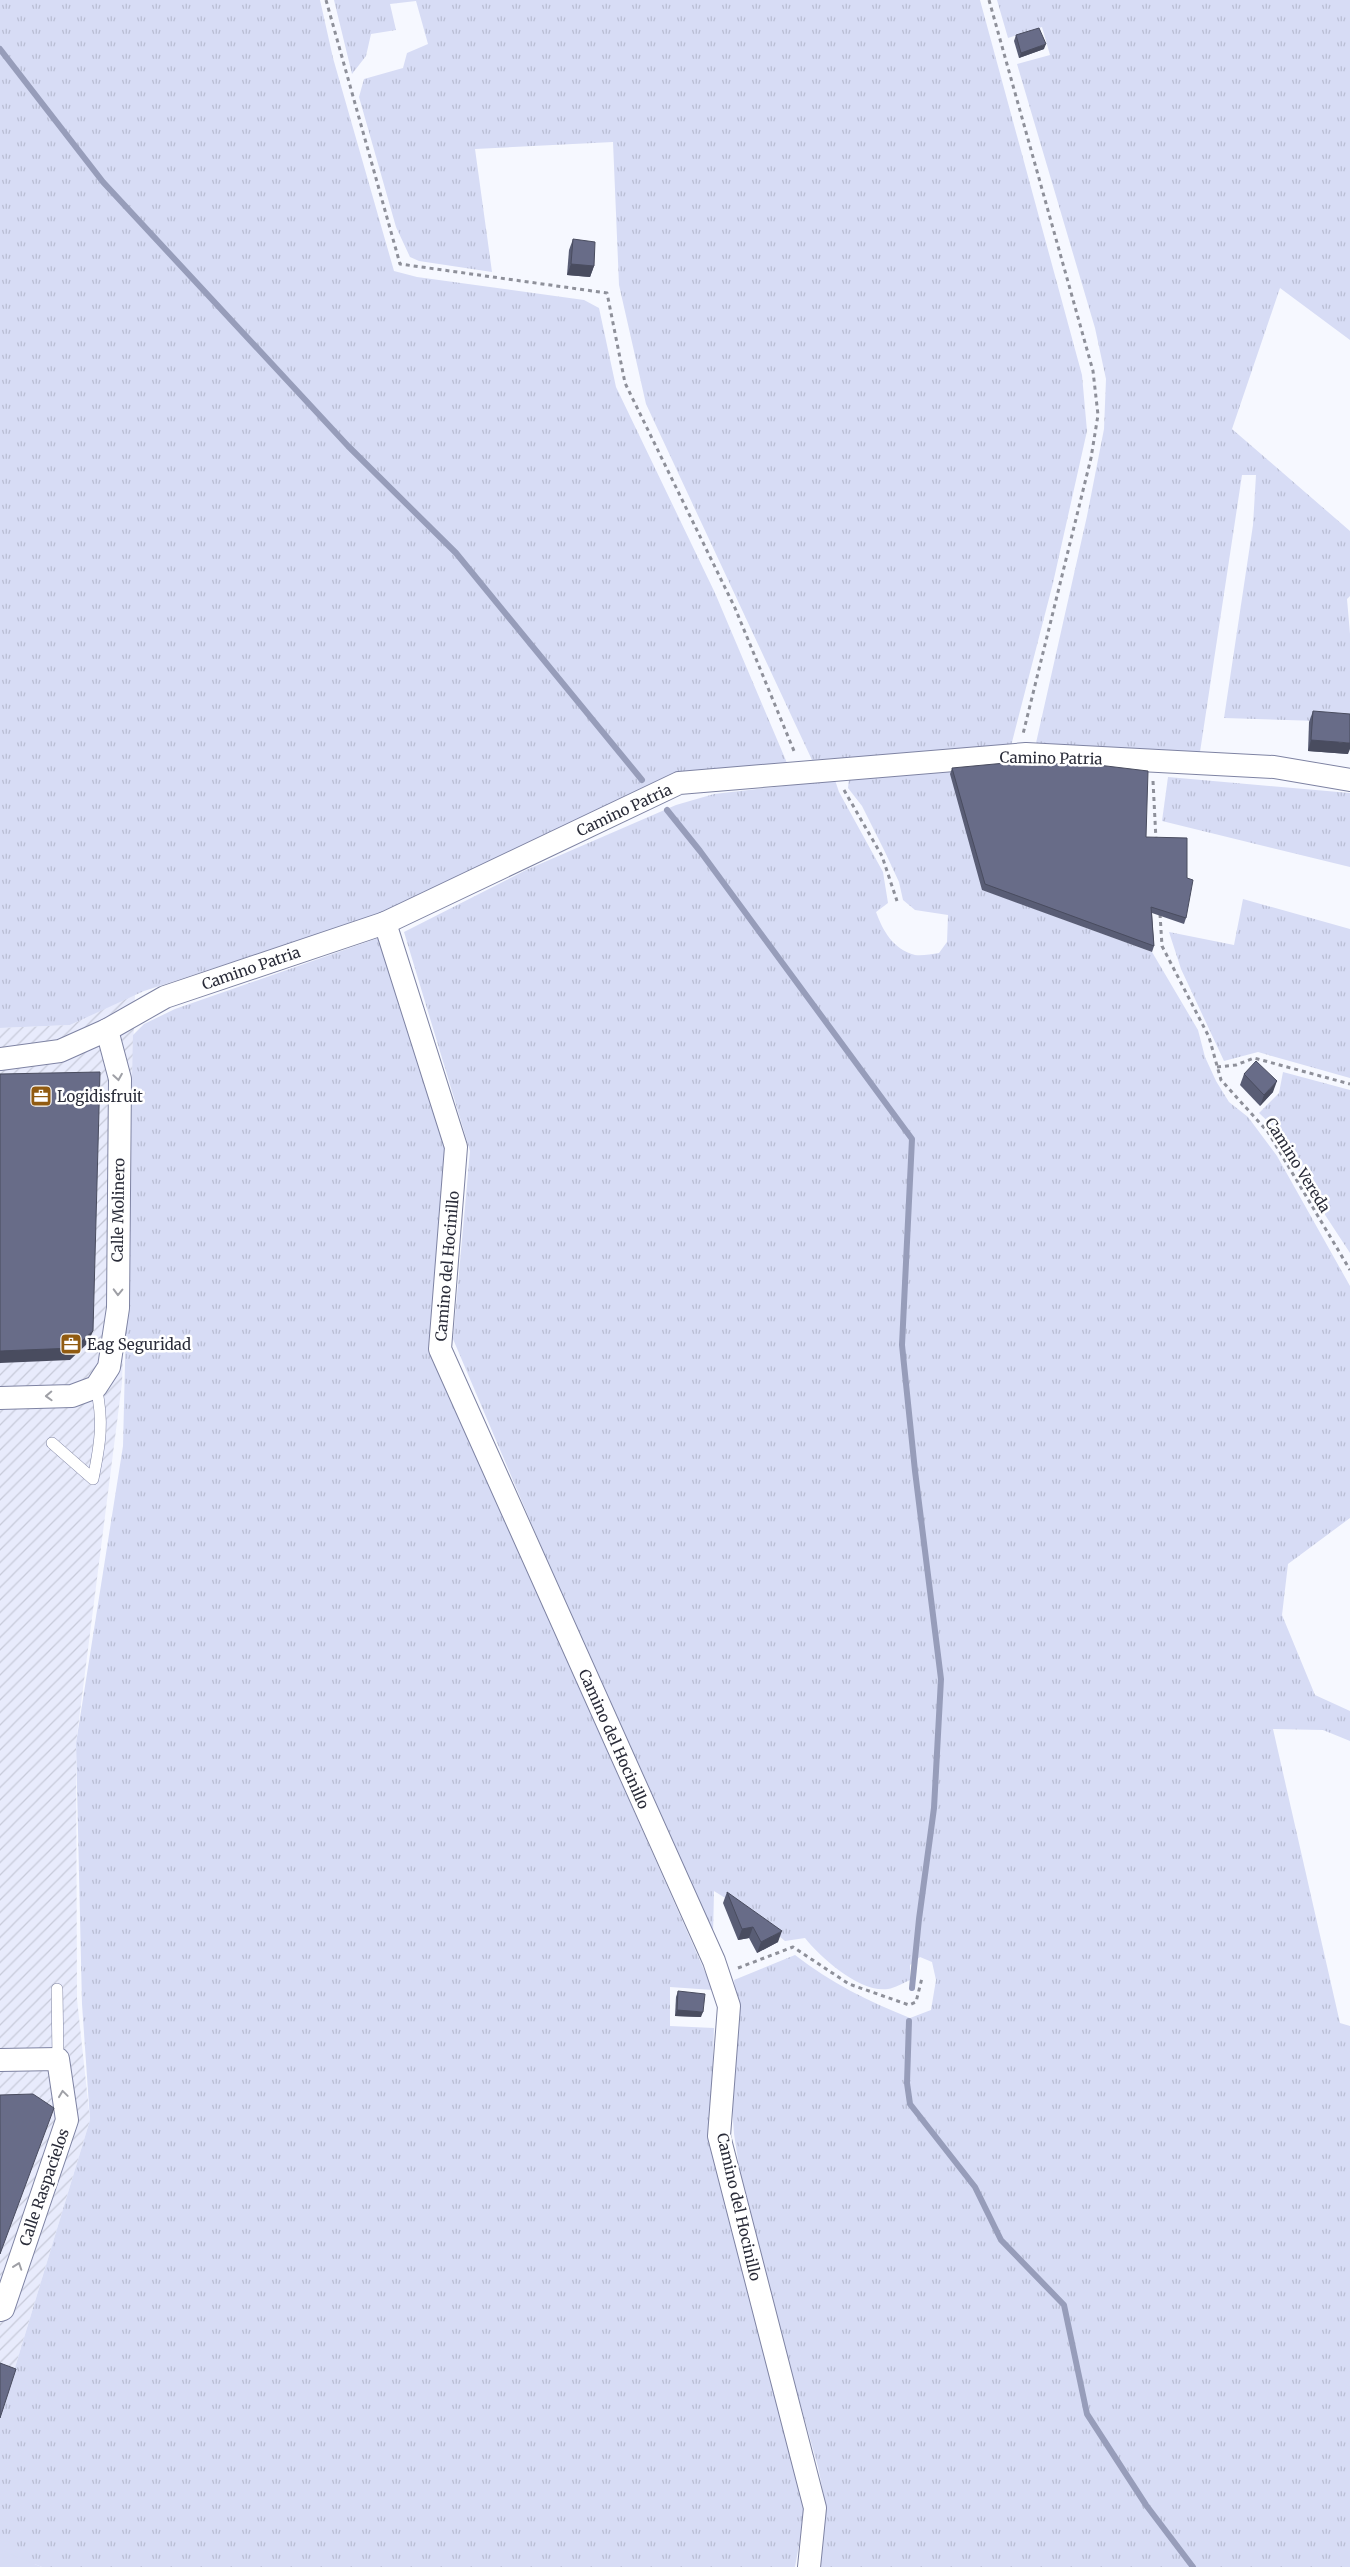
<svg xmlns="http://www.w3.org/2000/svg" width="1350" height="2567" font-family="Merriweather,serif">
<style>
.industrial{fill:url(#industrial-furrows)}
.grass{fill:url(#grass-tufts)}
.garden{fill:#d7dcf5}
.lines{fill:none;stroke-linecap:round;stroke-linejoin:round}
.stream{stroke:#979dba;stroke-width:6}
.lane-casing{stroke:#7e83a3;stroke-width:12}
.street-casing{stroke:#7e83a3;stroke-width:24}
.path{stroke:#8e909a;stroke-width:3;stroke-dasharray:4 4;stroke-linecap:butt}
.lane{stroke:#fff;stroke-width:11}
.street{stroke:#fff;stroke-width:22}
.wall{fill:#595d75}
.shaded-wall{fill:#494c5f}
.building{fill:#686c88;stroke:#494c5f}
.oneway{stroke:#9fa0a6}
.labels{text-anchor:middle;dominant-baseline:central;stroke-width:5;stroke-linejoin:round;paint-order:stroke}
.street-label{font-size:15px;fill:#2a2c39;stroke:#fff}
.poi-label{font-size:15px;fill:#2a2c39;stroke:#fff;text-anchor:start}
</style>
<defs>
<pattern id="industrial-furrows" width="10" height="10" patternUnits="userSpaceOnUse" patternTransform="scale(1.25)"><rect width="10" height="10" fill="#e8ebfc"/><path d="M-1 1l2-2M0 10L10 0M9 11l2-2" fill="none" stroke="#c7cad9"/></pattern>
<pattern id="grass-tufts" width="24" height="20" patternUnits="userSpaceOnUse" patternTransform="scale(1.25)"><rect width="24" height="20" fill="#d7dcf5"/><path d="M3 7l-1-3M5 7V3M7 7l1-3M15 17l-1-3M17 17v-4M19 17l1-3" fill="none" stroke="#b9bdd3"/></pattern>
</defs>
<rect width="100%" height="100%" fill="#f6f8ff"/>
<!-- industrial -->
<polygon class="industrial" points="135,994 122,1383 76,1743 77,1999 90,2120 0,2417 0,1028 70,1025"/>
<!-- grass -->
<g class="grass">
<polygon points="0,0 320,0 333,58 394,271 417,277 584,300 599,308 616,387 715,593 787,763 678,775 380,914 144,991 70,1025 0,1028"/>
<polygon points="334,0 980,0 1082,375 1087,431 1053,583 1011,746 812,760 646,404 619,285 613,142 475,149 492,272 419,261 410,257 396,227 359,97 364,79 403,68 407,53 428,44 416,1 390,4 396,30 371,34 366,56 352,74"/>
<polygon points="997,0 1350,0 1350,340 1280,288 1232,429 1350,531 1350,596 1347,599 1350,634 1350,722 1224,718 1253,525 1256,475 1242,475 1200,752 1036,743 1087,516 1104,429 1106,379 1095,328 1017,64 1050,55 1042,27 1008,38"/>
<path d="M 950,772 L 983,890 L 1152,952 L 1198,1030 L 1205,1057 L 1216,1081 L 1229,1102 L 1248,1117 L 1277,1156 L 1350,1286 L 1350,1518 L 1288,1564 L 1282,1615 L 1315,1695 L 1350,1711 L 1350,1741 L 1323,1730 L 1273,1729 L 1340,2023 L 1350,2026 L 1350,2567 L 820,2567 L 825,2502 L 818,2467 L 746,2211 L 734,2134 L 732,2106 L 737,2008 L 734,1980 L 795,1955 C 831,1983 868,2001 910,2018 L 931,2010 L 936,1980 L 932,1962 L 920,1957 L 910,1965 L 910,1980 C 903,1983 895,1988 888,1989 C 860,1993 821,1958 805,1938 L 785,1941 L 757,1918 L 714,1891 L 713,1935 L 681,1860 L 622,1737 L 453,1339 L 470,1151 L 404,932 L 526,870 L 676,805 L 714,794 L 835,780 L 839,792 L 883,872 L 888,903 L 876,912 C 883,931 893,949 915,955 C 922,956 932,954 939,953 L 947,942 L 948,915 L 915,910 L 903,900 L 899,882 L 885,852 L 862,806 L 848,788 L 849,779 Z"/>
<polygon points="1168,777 1350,793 1350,867 1162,821"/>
<polygon points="1243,899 1350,929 1350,1078 1258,1052 1224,1061 1181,969 1169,932 1234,945"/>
<polygon points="381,937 450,1149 430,1350 713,1990 670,1987 670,2026 714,2028 710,2143 806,2507 795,2567 42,2567 34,2564 0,2567 0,2417 90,2120 82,2004 76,1743 123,1446 133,1035 144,1024 175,1009"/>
<polygon points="1283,1072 1350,1090 1350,1253 1314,1198 1274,1127 1259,1113 1279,1093"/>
</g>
<!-- garden -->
<polygon class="garden" points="0,2550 42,2567 0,2567"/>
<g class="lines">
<!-- stream -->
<g class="stream">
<polyline points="0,49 103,182 348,446 456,553 642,780"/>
<polyline points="667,810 700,851 912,1139 902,1345 915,1471 941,1679 934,1808 919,1919 912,1988"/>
<polyline points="909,2021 907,2083 910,2104 975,2187 1001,2240 1064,2305 1087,2414 1146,2505 1193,2567"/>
</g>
<!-- lane casing -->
<g class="lane-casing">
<g id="lane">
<path d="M 52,1443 L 93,1479 C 100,1445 104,1421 96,1387"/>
<polyline points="57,1989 58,2059"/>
</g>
</g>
<!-- street casing -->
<g class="street-casing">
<g id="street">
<polyline points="385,923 456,1147 440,1349 714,1961 729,2006 719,2136 815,2508 809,2567"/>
<polyline points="0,1059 60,1051 107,1030 165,997 385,923 679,783 1026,754 1274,767 1350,780"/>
<polyline points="0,1398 72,1396 96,1387 109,1367 118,1308 120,1079 107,1030"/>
<polyline points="0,2060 58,2059 67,2120 3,2309 0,2310"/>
</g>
</g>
<!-- path -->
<g class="path">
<polyline points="326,0 400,264 607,293 625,383 735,608 794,751"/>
<polyline points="989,0 1093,371 1098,415 1091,458 1023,734"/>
<polyline points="1153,781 1156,840"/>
<polyline points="844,790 882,856 897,901"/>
<polyline points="1160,914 1162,946 1209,1037 1221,1080 1268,1132 1350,1270"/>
<polyline points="1217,1067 1236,1065 1254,1058 1350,1084"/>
<polyline points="738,1968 793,1947 849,1984 909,2005 916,2002 922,1978"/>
</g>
<!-- lane -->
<use href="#lane" class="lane"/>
<!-- street -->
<use href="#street" class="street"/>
</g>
<!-- wall -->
<g class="wall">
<polygon points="1016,35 1044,49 1019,58 1014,41"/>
<polygon points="573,239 594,266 590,277 567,275 569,250"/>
<polygon points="1313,711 1348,754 1308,751 1309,722"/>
<polygon points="952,768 1146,837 1186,918 1184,924 1152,913 1154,946 1152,952 982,890 950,774"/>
<polygon points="1244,1074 1273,1092 1260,1106 1240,1085"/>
<polygon points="727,1892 778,1942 757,1953 749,1938 738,1940 723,1903"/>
<polygon points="678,1991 701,2017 675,2016 676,1997"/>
</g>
<!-- shaded-wall -->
<g class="shaded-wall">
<polygon points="1046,44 1044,49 1019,58 1021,53"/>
<polygon points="571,264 594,266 590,277 567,275"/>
<polygon points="1311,740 1350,743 1350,749 1348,754 1308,751"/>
<polygon points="1277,1081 1273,1092 1260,1106 1264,1095"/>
<polygon points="93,1331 88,1343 70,1360 0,1363 0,1351"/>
<polygon points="753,1927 749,1938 738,1940 742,1929"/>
<polygon points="782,1931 778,1942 757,1953 761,1942"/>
<polygon points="677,2010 703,2012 701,2017 675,2016"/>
</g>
<!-- building -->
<g class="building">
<polygon points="1039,28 1046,44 1021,53 1016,35"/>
<polygon points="573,239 595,242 594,266 571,264"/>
<polygon points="1313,711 1350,714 1350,743 1311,740"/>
<polygon points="1016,762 1098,765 1148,771 1146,837 1187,838 1187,878 1193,880 1186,918 1151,907 1154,946 985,884 952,768"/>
<polygon points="1256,1061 1277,1081 1264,1095 1244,1074"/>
<polygon points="100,1072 93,1331 74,1348 0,1351 0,1074"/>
<polygon points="727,1892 782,1931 761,1942 753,1927 742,1929"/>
<polygon points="678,1991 705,1994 703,2012 677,2010"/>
<polygon points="33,2094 54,2108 0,2254 0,2095"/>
<polygon points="0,2363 16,2369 0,2418"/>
</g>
<!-- one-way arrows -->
<defs><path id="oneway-chevron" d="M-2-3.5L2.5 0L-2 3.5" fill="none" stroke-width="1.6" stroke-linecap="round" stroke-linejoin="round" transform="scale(1.25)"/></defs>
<g class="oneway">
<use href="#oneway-chevron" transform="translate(118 1077) rotate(81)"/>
<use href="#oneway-chevron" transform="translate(118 1292) rotate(91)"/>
<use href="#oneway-chevron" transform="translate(49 1396) rotate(178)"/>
<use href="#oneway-chevron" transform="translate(63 2094) rotate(-98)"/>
<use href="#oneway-chevron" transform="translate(18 2266) rotate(-71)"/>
</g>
<!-- icons -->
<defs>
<g id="office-square" transform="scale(1.125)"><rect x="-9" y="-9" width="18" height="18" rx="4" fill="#915b11" stroke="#fff"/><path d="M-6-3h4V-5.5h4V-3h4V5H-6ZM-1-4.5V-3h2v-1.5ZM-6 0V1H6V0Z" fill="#fff"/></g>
</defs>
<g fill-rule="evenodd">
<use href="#office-square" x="41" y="1096"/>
<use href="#office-square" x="71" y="1344"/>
</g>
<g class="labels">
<!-- street labels -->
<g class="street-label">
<text transform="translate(1051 758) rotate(1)">Camino Patria</text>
<text transform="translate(624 810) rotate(-25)">Camino Patria</text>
<text transform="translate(251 968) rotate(-19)">Camino Patria</text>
<text transform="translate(1298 1165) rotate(58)">Camino Vereda</text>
<text transform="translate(118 1210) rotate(-89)">Calle Molinero</text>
<text transform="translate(447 1266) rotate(-85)">Camino del Hocinillo</text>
<text transform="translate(614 1739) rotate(66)">Camino del Hocinillo</text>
<text transform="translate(44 2187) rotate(-71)">Calle Raspacielos</text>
<text transform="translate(739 2207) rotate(77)">Camino del Hocinillo</text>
</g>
<!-- poi labels -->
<g class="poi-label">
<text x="57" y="1096">Logidisfruit</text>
<text x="87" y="1344">Eag Seguridad</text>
</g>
</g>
</svg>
